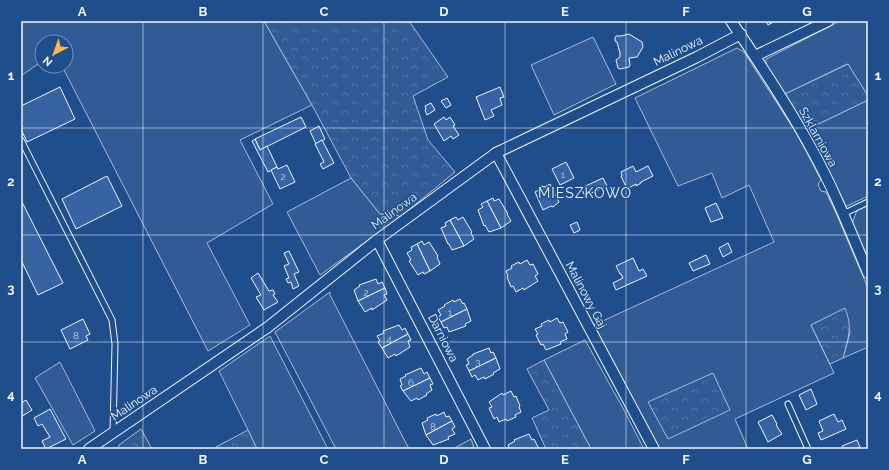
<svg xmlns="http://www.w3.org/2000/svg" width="889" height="470" font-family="Raleway,sans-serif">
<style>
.built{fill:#305b95;stroke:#a8bbd7}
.forest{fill:url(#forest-crowns);stroke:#a8bbd7}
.building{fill:#3563a3;stroke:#f2f6ff}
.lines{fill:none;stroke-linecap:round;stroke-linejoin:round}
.service-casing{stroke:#f2f6ff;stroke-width:7}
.minor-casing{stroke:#f2f6ff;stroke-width:12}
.service{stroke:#1f4e8c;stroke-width:5}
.minor{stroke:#1f4e8c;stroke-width:10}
.grid{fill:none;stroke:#f2f6ff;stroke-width:1;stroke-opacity:0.55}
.labels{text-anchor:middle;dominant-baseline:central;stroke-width:3;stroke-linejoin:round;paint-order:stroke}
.number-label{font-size:10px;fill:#c3d1e8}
.street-label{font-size:12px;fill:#f2f6ff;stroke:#1f4e8c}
.quarter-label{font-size:14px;letter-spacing:1px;fill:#f2f6ff;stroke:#1f4e8c}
.neatline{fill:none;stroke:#f2f6ff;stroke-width:1.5}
.grid-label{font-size:13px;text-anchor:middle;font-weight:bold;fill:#f2f6ff}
</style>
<defs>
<pattern id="forest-crowns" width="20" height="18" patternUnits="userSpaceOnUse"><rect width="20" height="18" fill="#305b95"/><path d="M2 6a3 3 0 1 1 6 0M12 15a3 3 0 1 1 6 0" fill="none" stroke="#4e73a5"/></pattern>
</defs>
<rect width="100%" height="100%" fill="#1f4e8c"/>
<!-- built -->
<g class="built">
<polygon points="21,21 264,21 312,105 240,140 273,204 207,243 250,325 208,351 62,66 66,66 66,42 42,42 42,61 21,76"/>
<polygon points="840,21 868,21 868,96 847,64 783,95 766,69 766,59"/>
<polygon points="593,37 616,84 554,115 531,65"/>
<polygon points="737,48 744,52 797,134 821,180 818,184 819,187 821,191 826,192 836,213 868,288 868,347 843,358 850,333 845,309 811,325 834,373 735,419 748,449 659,449 594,325 774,242 749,185 722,198 712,173 678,186 635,98"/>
<polygon points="868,100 868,196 845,207 806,130"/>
<polygon points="351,178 380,214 395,214 400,217 320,275 287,212"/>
<polygon points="868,205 868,262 852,224 857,210"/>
<polygon points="330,292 330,295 409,449 336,449 275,332"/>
<polygon points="270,336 328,449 257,449 248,430 219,371"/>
<polygon points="585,340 624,410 644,449 591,449 544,360"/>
<polygon points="60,362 95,431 73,445 35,378"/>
</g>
<!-- forest -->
<g class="forest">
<polygon points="264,21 409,21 448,77 413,96 428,140 455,172 400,217 395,214 380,214 351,178 312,105"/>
<polygon points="848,64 868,96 868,100 806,130 783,95"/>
<path d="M 845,308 C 853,328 848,338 843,358 L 830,364 L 811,325 Z"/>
<polygon points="544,360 591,449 546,449 532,418 549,410 527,369"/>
<polygon points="713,373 730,410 668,439 648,402"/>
<polygon points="141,429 152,449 118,449 119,445"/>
<polygon points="248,430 257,449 217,449 216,447"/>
<polygon points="471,439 474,447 470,449 453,449"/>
</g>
<!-- building -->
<g class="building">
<polygon points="766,21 775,21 768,25"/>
<polygon points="629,34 642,42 643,47 637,57 629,58 630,65 629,67 620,69 618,68 616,60 620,57 620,53 617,42 615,41 615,38 616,36 621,36"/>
<polygon points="60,87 75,119 27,142 21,129 21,106"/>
<polygon points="500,87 504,97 500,98 502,105 491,110 494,116 485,120 476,97"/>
<polygon points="447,98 451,105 446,108 441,101"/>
<polygon points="431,103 435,110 427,115 425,110 426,109 425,106"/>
<polygon points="301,117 306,127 260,150 255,139"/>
<polygon points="444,117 446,120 450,117 455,125 453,126 459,135 453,139 451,136 444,141 434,124"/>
<polygon points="319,126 325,139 316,144 310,131"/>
<polygon points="255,139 260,150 267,146 277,167 268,172 252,141"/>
<polygon points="322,140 334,163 323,169 320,164 324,162 315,144"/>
<polygon points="566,162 574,178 560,185 552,169"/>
<polygon points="287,165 295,182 280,189 271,170 277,167 278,169"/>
<polygon points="633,166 636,172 648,166 653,176 641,182 641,183 636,186 636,184 627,189 621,176 622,176 621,172"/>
<polygon points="107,176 122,206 76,229 62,199"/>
<polygon points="603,178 607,186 585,196 581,188"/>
<polygon points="550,184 559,202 553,207 551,206 543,210 535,192 540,189 541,186 545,187"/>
<polygon points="493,198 494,201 499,199 508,214 507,214 511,221 501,228 487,201"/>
<polygon points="21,200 63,283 38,295 21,260"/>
<polygon points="487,201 501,228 489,232 485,225 484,226 478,210 483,207 481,204"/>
<polygon points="716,203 723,218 711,222 705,208"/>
<polygon points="456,217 458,220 463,217 472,232 471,233 474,239 464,246 450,220"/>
<polygon points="450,220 464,246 452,250 449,244 448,244 441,228 446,226 445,223"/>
<polygon points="577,222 580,230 574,233 570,225"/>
<polygon points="422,241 424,245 429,242 438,256 437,257 440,264 430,271 417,244"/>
<polygon points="728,243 732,252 723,257 719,248"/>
<polygon points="417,244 430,271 424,274 423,272 418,275 409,261 411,260 407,253 412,250 411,247"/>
<polygon points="289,251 299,272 294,274 299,286 293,289 291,282 288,283 286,279 289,278 284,266 289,264 284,253"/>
<polygon points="706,255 710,264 693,271 689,263"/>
<polygon points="633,258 639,271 643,269 647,276 616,290 613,283 623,278 621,274 620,274 616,266"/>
<polygon points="527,260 530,265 533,264 538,274 535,276 538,281 524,290 523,288 516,292 513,286 511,287 507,277 508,276 506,271 512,268 511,266 519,262 520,264"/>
<polygon points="258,273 269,291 273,290 275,294 273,295 278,302 264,310 256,297 261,295 251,278"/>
<polygon points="376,279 378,284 382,282 385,288 358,301 354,290 360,286 359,285"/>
<polygon points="385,288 387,294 384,295 387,300 372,310 372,308 365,312 358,301"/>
<polygon points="460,299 463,304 464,303 467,309 441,322 438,317 441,315 438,310 445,306 444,305 453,300 454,302"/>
<polygon points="467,309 471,321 465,324 466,326 449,332 447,327 444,328 441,322"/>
<polygon points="557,318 560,323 563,322 568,332 565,334 567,339 560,342 561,344 546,350 543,344 541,345 536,335 538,334 535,329 542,326 541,324 549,320 550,322"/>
<polygon points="83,319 90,334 86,336 88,340 70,349 61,330"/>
<polygon points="399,325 402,330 405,328 408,334 382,348 378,342 380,341 377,336 384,333 383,331"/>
<polygon points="408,334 411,340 408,341 410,347 396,356 395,354 388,358 382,348"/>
<polygon points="489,348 491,353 493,352 496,358 469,371 466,365 469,364 467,359 473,355 473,354"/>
<polygon points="496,358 500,369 493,373 494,374 485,379 484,377 478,380 475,375 472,377 469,371"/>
<polygon points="421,368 424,374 427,372 430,378 403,391 400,386 402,385 400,379 406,376 405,375"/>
<polygon points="430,378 433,384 430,385 432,390 426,394 427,395 418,400 417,398 411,401 403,391"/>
<polygon points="811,389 817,404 806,410 799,395"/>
<polygon points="511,391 514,397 516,396 520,406 519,407 521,412 515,415 516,417 507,421 506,419 499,422 497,417 494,419 489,408 492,407 489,402 502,393 503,395"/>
<polygon points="26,400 32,410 21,417 21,403"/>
<polygon points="50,409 66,439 46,449 42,441 50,437 42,424 38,426 34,418"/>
<polygon points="444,412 446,417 449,416 452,421 426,435 422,423 428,420 427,418 436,414 437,416"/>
<polygon points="834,414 838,422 842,420 846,429 821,440 818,433 823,431 819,421"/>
<polygon points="772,415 777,424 776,425 782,434 768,442 758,422"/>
<polygon points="452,421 455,427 452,429 455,434 448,437 449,439 433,445 426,435"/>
<polygon points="529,434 532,440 534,439 539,449 510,449 508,445 515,441 514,440"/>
<polygon points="857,440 860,447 855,449 844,449 842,446"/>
</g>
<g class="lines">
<!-- service casing -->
<g class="service-casing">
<g id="service">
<polyline points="21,140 112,320 115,344 113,432"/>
<polyline points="843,214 868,202"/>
<polyline points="788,404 808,449"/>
</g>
</g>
<!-- minor casing -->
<g class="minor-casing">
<g id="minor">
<path d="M 731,21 C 759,62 787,104 811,148 C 833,187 850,230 868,273"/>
<polyline points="755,56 828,21"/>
<polyline points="496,153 654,449"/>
<polyline points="377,240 485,449"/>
<polyline points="89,449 268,327 377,240 496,153 697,57 741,34"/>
</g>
</g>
<!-- service -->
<use href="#service" class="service"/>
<!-- minor -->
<use href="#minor" class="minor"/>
</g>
<!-- grid -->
<path class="grid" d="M 143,21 L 143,449M 263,21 L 263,449M 384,21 L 384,449M 505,21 L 505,449M 626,21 L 626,449M 746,21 L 746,449M 21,128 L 868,128M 21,235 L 868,235M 21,342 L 868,342"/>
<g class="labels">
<!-- number labels -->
<g class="number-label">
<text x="563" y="174">1</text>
<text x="283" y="176">2</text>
<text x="366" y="292">2</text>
<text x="450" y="312">1</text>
<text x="76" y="335">8</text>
<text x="389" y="338">4</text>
<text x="478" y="361">3</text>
<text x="411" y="382">6</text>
<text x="433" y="426">8</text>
</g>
<!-- street labels -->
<g class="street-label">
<text transform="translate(678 51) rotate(-26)">Malinowa</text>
<text transform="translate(818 137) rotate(61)">Szklarniowa</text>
<text transform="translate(394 211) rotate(-36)">Malinowa</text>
<text transform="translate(586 295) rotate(62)">Malinowy Gaj</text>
<text transform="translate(443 338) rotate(63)">Darniowa</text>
<text transform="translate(134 403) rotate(-34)">Malinowa</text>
</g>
<!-- quarter labels -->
<g class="quarter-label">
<text x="585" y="193">MIESZKOWO</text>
</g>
</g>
<!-- border -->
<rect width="889" height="470" fill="none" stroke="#1f4e8c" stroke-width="44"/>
<!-- north arrow -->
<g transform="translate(54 54) rotate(221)"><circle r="19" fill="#1f4e8c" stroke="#7391ba"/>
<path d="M0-3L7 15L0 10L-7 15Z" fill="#ffb74d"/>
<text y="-6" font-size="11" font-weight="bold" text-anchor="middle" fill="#f2f6ff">N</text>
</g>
<rect x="22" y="22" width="845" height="426" class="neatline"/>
<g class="grid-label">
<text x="82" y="16">A</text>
<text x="203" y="16">B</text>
<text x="324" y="16">C</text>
<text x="444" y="16">D</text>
<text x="565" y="16">E</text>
<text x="686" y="16">F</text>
<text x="807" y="16">G</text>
<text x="11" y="80">1</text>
<text x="878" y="80">1</text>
<text x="11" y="186">2</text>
<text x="878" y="186">2</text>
<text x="11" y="293">3</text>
<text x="878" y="293">3</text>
<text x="11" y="399">4</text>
<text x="878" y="399">4</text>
<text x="82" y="464">A</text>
<text x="203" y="464">B</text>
<text x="324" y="464">C</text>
<text x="444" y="464">D</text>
<text x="565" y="464">E</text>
<text x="686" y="464">F</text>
<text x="807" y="464">G</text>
</g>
</svg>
